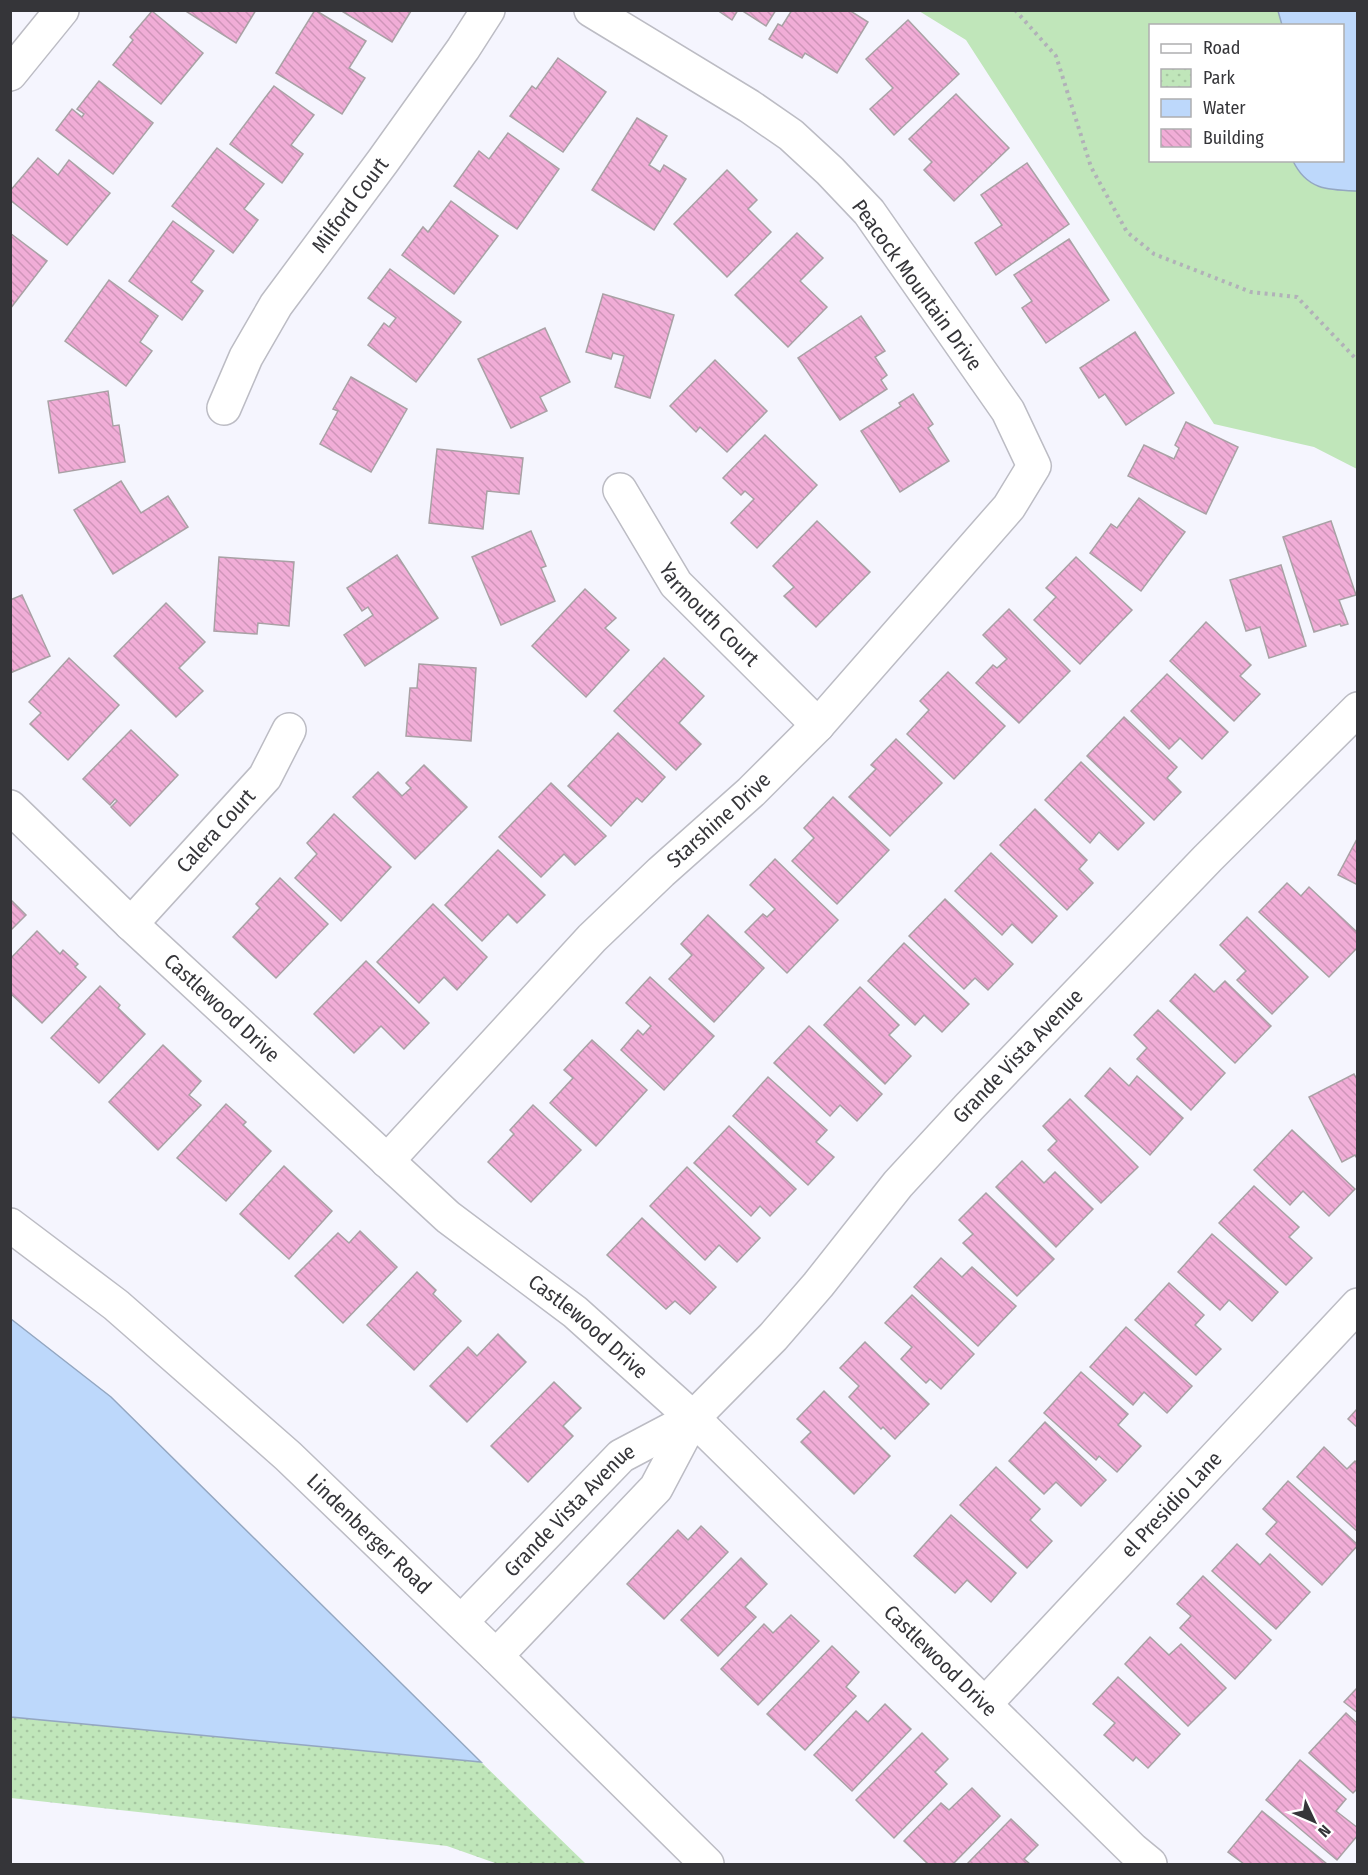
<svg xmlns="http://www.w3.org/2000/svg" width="1368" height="1875" font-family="'Fira Sans Condensed',sans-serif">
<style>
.grass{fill:#c0e6ba;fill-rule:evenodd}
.park{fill:url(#park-dots)}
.water{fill:#bdd8fb;stroke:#94a7c1;stroke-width:1.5}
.building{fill:url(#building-back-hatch);stroke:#a9a1a5;stroke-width:1.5}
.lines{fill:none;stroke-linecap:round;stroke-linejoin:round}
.minor-casing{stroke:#bcbcc4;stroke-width:36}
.path{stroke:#b1b1b8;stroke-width:4;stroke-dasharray:3 4.5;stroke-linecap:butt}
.minor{stroke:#fff;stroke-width:33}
.labels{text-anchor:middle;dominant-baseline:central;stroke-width:4.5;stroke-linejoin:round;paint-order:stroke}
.street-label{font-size:21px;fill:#353539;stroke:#fff}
</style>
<defs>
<pattern id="park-dots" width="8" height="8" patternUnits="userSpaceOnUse" patternTransform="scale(1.5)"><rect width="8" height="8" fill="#c0e6ba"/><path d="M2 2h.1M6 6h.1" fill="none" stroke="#a6c6a1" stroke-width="1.8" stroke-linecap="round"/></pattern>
<pattern id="building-back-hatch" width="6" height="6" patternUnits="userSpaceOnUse" patternTransform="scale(1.5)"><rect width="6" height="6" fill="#f1add7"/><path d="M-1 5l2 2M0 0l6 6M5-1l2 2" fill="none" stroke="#cf95b9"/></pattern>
</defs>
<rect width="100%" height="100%" fill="#f5f5fe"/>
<!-- grass -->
<path class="grass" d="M 919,11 L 1357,11 L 1357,469 L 1314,447 L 1214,424 L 966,40 ZM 1150,26 L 1342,26 L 1342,160 L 1150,160 Z"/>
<!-- park -->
<polygon class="park" points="11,1717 481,1762 586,1864 498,1864 447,1846 11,1798"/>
<!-- water -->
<g class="water">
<path d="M 1278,11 L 1357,11 L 1357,191 C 1328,190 1307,190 1293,161 L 1342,160 L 1342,26 L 1282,25 Z"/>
<polygon points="11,1319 111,1397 481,1762 11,1717"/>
</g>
<!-- building -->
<g class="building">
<polygon points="184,10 256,10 236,43"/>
<polygon points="315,10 366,41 349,68 365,78 342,114 276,73"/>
<polygon points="340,10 411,10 411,11 392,42"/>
<polygon points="717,10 738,10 732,20"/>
<polygon points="741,10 776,10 766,26"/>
<polygon points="792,10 849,10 868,22 837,73 805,53 802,58 769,39 778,24 782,26"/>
<polygon points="152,11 203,53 161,104 113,65 133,40 130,37"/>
<polygon points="908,20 959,74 894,135 870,109 893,88 866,59"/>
<polygon points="558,58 606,92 563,152 510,116 532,86 536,89"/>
<polygon points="99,81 153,123 113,174 56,130 72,109 82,117 84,114 77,109"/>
<polygon points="274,86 314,115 291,145 303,154 282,183 230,144"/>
<polygon points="956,94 1009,148 954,201 924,170 932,162 909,139"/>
<polygon points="637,118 667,136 649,165 660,172 664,165 686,179 654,230 592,190"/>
<polygon points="508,133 559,169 517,229 454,186 479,151 489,159"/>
<polygon points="217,148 264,184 244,209 258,220 233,253 172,206"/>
<polygon points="38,158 58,175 69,160 110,193 67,245 10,200 10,191"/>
<polygon points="1027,163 1069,224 996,275 975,243 1002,225 981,195"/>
<polygon points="727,170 757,200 748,209 771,232 727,277 674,224"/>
<polygon points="451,201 498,236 454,294 402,255 423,227 428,232"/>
<polygon points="173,221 214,251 191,282 203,291 182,320 129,281"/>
<polygon points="10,233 47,261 10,309"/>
<polygon points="797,233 823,258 800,281 827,307 788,347 735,295"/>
<polygon points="1069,239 1109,300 1046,343 1022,308 1032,301 1014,275"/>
<polygon points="390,269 461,322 416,382 368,345 384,323 389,327 396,318 368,298"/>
<polygon points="109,280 158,316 140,342 152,351 126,386 65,341"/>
<polygon points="603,294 674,315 650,398 615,387 624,356 613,353 611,359 586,352"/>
<polygon points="861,316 885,351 875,357 887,375 881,380 887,389 840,420 798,358"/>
<polygon points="545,328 570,382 540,397 547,411 511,428 478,359"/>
<polygon points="1135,332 1174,393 1126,425 1105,394 1099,398 1080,368"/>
<polygon points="715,360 767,411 727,452 700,427 696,432 670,406"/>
<polygon points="351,377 407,409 371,472 320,444 338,411 333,409"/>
<polygon points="108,391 113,426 119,425 125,462 59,473 48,401"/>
<polygon points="913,394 933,424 928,428 949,461 900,492 861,431 901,406 899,403"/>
<polygon points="1186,422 1238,447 1206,514 1128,476 1144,445 1174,459 1179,448 1175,445"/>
<polygon points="765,435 817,485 757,548 731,523 754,499 745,491 741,495 723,478"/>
<polygon points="437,449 523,458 519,494 487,491 483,529 429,523"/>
<polygon points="121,481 141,513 168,496 188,527 113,574 74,510"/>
<polygon points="1139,498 1185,532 1141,591 1090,553 1111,524 1117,528"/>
<polygon points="817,521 870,572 816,627 784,596 794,587 773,566"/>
<polygon points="1331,521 1356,595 1339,600 1348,624 1341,626 1340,624 1314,632 1283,537"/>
<polygon points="531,531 546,566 541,568 555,601 501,625 472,557"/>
<polygon points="397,555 438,618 365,666 344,635 373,615 368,607 362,611 347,588"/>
<polygon points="219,557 294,562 289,626 258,623 257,634 214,631"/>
<polygon points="1076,557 1132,610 1080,664 1034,620 1056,597 1046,588"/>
<polygon points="1281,565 1306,646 1269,658 1260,627 1246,631 1230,580"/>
<polygon points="585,589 616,618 605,628 629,650 586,697 532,646"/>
<polygon points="22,595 50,656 10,673 10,600"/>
<polygon points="166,603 205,642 179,668 203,691 176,717 114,656"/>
<polygon points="1009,609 1070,671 1019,723 976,683 993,665 997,668 1007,659 983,635"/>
<polygon points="1206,622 1251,665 1240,676 1260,694 1234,721 1170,661"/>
<polygon points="69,658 119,705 68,760 30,724 41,713 29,702"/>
<polygon points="664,658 704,696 679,723 701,744 676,770 614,711"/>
<polygon points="419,664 476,668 471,741 406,736 410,688 417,688"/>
<polygon points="948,672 1005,726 954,779 907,734 929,710 920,701"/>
<polygon points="1167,674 1228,732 1202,759 1180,738 1169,749 1131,711"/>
<polygon points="1124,717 1177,767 1167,778 1181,792 1154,820 1087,756"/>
<polygon points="131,730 178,775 130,826 111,807 117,801 115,799 110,805 83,779"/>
<polygon points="618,733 665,777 642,802 637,798 611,826 568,786"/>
<polygon points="896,739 942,783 890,836 849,797 876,769 871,765"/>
<polygon points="1081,762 1144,823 1118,850 1099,832 1090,843 1045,800"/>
<polygon points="424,765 467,807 415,859 353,797 378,772 402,796 411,788 406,783"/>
<polygon points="551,783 606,836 575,865 564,854 541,877 499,837"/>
<polygon points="833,797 889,850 837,904 792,861 814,838 804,828"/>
<polygon points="1035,809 1087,860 1079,869 1093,883 1067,910 1000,845"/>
<polygon points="334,814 391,867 341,921 295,878 317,854 307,843"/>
<polygon points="1358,837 1358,885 1338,875"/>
<polygon points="498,850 545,895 517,923 508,914 482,941 445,905"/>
<polygon points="991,853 1057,916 1032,943 1012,924 1002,935 955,891"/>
<polygon points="775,859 838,920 787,973 745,932 763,914 767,917 775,909 750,885"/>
<polygon points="280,878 328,924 276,978 233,937 260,908 256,904"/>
<polygon points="1287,883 1301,896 1309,887 1358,933 1358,947 1329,977 1259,912"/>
<polygon points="10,899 26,915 10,931"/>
<polygon points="945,899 1013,964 988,990 975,978 964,989 909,936"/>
<polygon points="433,904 487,957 457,990 444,977 419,1003 377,962"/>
<polygon points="708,915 764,968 714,1022 669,979 692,955 681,944"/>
<polygon points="1247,917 1308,977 1272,1014 1237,980 1246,971 1220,945"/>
<polygon points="37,931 60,954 63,950 78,964 75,967 86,977 42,1023 10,993 10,959"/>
<polygon points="904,943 969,1004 942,1032 924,1015 915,1025 868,981"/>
<polygon points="366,961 429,1023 404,1049 381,1026 354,1053 314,1014"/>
<polygon points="1195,974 1214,992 1225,981 1271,1026 1235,1063 1170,1001"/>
<polygon points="650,977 714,1036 664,1090 621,1050 638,1030 643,1035 651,1026 626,1003"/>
<polygon points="100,986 120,1005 118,1008 145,1034 99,1083 51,1038"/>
<polygon points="860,987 899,1025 889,1035 911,1056 885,1084 824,1025"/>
<polygon points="1158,1010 1225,1073 1191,1110 1137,1059 1147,1048 1134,1035"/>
<polygon points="809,1026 882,1094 857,1121 840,1105 830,1116 774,1063"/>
<polygon points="592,1040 647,1090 596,1146 550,1103 573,1078 564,1070"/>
<polygon points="163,1045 201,1081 189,1095 201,1105 158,1150 109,1102"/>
<polygon points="1110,1068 1129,1086 1137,1076 1183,1118 1150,1155 1085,1096"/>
<polygon points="1354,1074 1358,1081 1358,1160 1355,1155 1342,1162 1309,1097"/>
<polygon points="768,1077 827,1130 816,1142 834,1157 808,1185 733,1116"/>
<polygon points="1070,1099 1138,1167 1101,1203 1048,1150 1057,1141 1043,1126"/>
<polygon points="226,1104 246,1122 243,1125 271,1151 226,1201 177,1158"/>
<polygon points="533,1105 581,1150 531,1202 488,1162 514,1134 510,1130"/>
<polygon points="729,1126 796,1189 770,1216 760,1206 751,1216 694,1163"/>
<polygon points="1292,1130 1355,1189 1329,1216 1303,1191 1290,1205 1254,1170"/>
<polygon points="1022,1161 1044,1183 1055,1172 1093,1209 1056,1247 996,1187"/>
<polygon points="284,1166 332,1211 289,1259 240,1214"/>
<polygon points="687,1167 760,1238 737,1262 719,1245 705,1260 650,1206"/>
<polygon points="1254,1186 1299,1227 1289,1237 1312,1258 1286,1285 1219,1223"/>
<polygon points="986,1193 1054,1259 1017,1296 963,1243 973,1234 959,1220"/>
<polygon points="642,1218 716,1287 690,1314 675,1301 666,1309 607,1255"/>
<polygon points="360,1231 397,1267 343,1323 295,1276 338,1233 349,1243"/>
<polygon points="1212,1234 1278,1292 1252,1321 1229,1300 1220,1310 1178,1272"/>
<polygon points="941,1258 962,1277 972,1267 1016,1306 978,1346 914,1287"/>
<polygon points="417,1272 436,1290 433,1294 461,1321 414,1370 367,1325"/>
<polygon points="1169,1283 1204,1315 1195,1325 1221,1349 1196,1375 1135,1320"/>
<polygon points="912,1295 974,1354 941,1389 930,1379 926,1383 901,1359 912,1347 885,1323"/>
<polygon points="1126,1327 1192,1386 1167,1413 1144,1392 1133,1405 1090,1367"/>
<polygon points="498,1334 526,1362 467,1422 430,1386 468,1347 477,1356"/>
<polygon points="865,1342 929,1404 895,1439 883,1427 881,1429 849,1397 859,1386 840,1368"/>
<polygon points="1081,1372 1128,1414 1118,1425 1141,1446 1117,1472 1099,1456 1096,1460 1044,1413"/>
<polygon points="554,1382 581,1408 563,1426 573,1436 528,1482 491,1446"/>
<polygon points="824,1391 890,1456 854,1494 801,1442 811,1432 797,1419"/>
<polygon points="1358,1408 1358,1428 1348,1419"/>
<polygon points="1045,1422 1106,1480 1081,1506 1056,1482 1044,1494 1009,1461"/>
<polygon points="1324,1447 1347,1469 1355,1461 1358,1464 1358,1532 1297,1477"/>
<polygon points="996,1467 1040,1509 1030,1520 1052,1541 1027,1568 960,1505"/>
<polygon points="1288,1481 1358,1545 1322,1585 1266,1534 1277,1522 1263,1509"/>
<polygon points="951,1515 1016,1573 991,1602 967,1580 955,1593 914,1556"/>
<polygon points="701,1526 728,1552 664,1619 627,1584 678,1530 688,1540"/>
<polygon points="1237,1544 1260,1565 1270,1554 1310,1592 1276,1629 1212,1571"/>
<polygon points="741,1558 767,1584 745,1607 756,1617 718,1656 681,1620"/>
<polygon points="1203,1576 1271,1640 1235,1679 1180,1628 1191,1616 1177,1604"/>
<polygon points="791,1615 819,1641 758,1705 721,1669 764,1624 773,1633"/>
<polygon points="1150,1637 1169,1655 1181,1644 1226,1688 1188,1726 1125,1664"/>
<polygon points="832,1646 859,1672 846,1687 856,1696 805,1750 767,1714"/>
<polygon points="1118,1677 1180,1734 1148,1768 1136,1757 1133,1761 1104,1735 1115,1723 1093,1704"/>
<polygon points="1358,1687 1358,1713 1344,1702"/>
<polygon points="885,1704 911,1729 852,1791 814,1755 856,1711 868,1722"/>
<polygon points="1346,1713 1358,1724 1358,1788 1353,1793 1309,1753"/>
<polygon points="922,1733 948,1759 935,1772 947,1784 894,1838 856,1800"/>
<polygon points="1300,1760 1346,1799 1336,1811 1358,1828 1358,1835 1337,1860 1266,1800"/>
<polygon points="972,1788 1000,1816 953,1864 928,1864 904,1841 941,1803 949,1810"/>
<polygon points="1262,1811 1327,1864 1244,1864 1228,1852"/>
<polygon points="1011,1819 1038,1845 1024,1859 1030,1864 967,1864"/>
</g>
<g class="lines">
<!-- minor casing -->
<g class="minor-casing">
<g id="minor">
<polyline points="10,74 62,10"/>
<path id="s1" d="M 224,408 L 246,357 L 276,305 L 383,161 L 463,49 L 488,10"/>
<path id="s2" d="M 620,490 L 676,584 L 818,725"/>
<path id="s3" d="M 10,807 L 131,924 L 448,1217 L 575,1312 L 693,1418 L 1133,1850 L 1150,1864"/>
<path id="s4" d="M 131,924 L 265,777 L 289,730"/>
<path id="s5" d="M 387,1161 L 592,938 L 661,872 L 751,792 L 818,725 L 1009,507 L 1034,466 L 1008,411 L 869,212 L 830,171 L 791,135 L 749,106 L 591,10"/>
<path id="s6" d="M 10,1225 L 116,1305 L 288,1456 L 496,1656 L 707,1864"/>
<path id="s7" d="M 461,1622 L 621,1456 L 693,1418"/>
<path id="s8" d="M 496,1656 L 656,1488 L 693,1418 L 773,1337 L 818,1285 L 898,1184 L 969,1107 L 1208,858 L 1358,709"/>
<path id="s9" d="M 985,1704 L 1358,1305"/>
</g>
</g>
<!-- path -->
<polyline class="path" points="1015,10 1056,56 1091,167 1127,232 1154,254 1251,292 1297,297 1358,361"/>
<!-- minor -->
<use href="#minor" class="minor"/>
</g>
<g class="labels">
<!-- street labels -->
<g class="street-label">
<text stroke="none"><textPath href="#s1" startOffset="240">Milford Court</textPath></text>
<text transform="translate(917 285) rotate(54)">Peacock Mountain Drive</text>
<text stroke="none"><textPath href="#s2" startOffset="154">Yarmouth Court</textPath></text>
<text stroke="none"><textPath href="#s5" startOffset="476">Starshine Drive</textPath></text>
<text stroke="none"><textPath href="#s4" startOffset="126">Calera Court</textPath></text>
<text stroke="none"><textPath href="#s3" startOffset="292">Castlewood Drive</textPath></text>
<text stroke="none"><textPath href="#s8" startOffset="798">Grande Vista Avenue</textPath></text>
<text stroke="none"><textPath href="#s3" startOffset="778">Castlewood Drive</textPath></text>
<text stroke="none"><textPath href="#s9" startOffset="273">el Presidio Lane</textPath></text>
<text stroke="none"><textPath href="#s7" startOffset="156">Grande Vista Avenue</textPath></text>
<text stroke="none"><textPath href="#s6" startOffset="474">Lindenberger Road</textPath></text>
<text stroke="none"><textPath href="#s3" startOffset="1264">Castlewood Drive</textPath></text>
</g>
</g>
<!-- border -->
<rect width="1368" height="1875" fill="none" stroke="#353539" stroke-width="24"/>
<!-- legend -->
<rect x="1149" y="24" width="195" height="138" fill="#ffffff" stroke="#aeaeb0" stroke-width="1.5"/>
<rect x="1161" y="44" width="30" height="9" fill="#ffffff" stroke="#aeaeb0" stroke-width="1.5"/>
<text x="1203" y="54" font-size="18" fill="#353539">Road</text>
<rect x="1161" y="69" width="30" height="18" fill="url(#park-dots)" stroke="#aeaeb0" stroke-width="1.5"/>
<text x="1203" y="84" font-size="18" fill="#353539">Park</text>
<rect x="1161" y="99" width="30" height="18" fill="#bdd8fb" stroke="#aeaeb0" stroke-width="1.5"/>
<text x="1203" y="114" font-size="18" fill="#353539">Water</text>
<rect x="1161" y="129" width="30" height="18" fill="url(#building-back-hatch)" stroke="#aeaeb0" stroke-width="1.5"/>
<text x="1203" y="144" font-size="18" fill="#353539">Building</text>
<!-- north arrow -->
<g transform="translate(1314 1821) rotate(134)" stroke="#ffffff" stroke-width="4.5" paint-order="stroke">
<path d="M0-4.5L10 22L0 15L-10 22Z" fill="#353539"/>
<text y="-9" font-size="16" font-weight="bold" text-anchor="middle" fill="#353539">N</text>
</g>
</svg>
